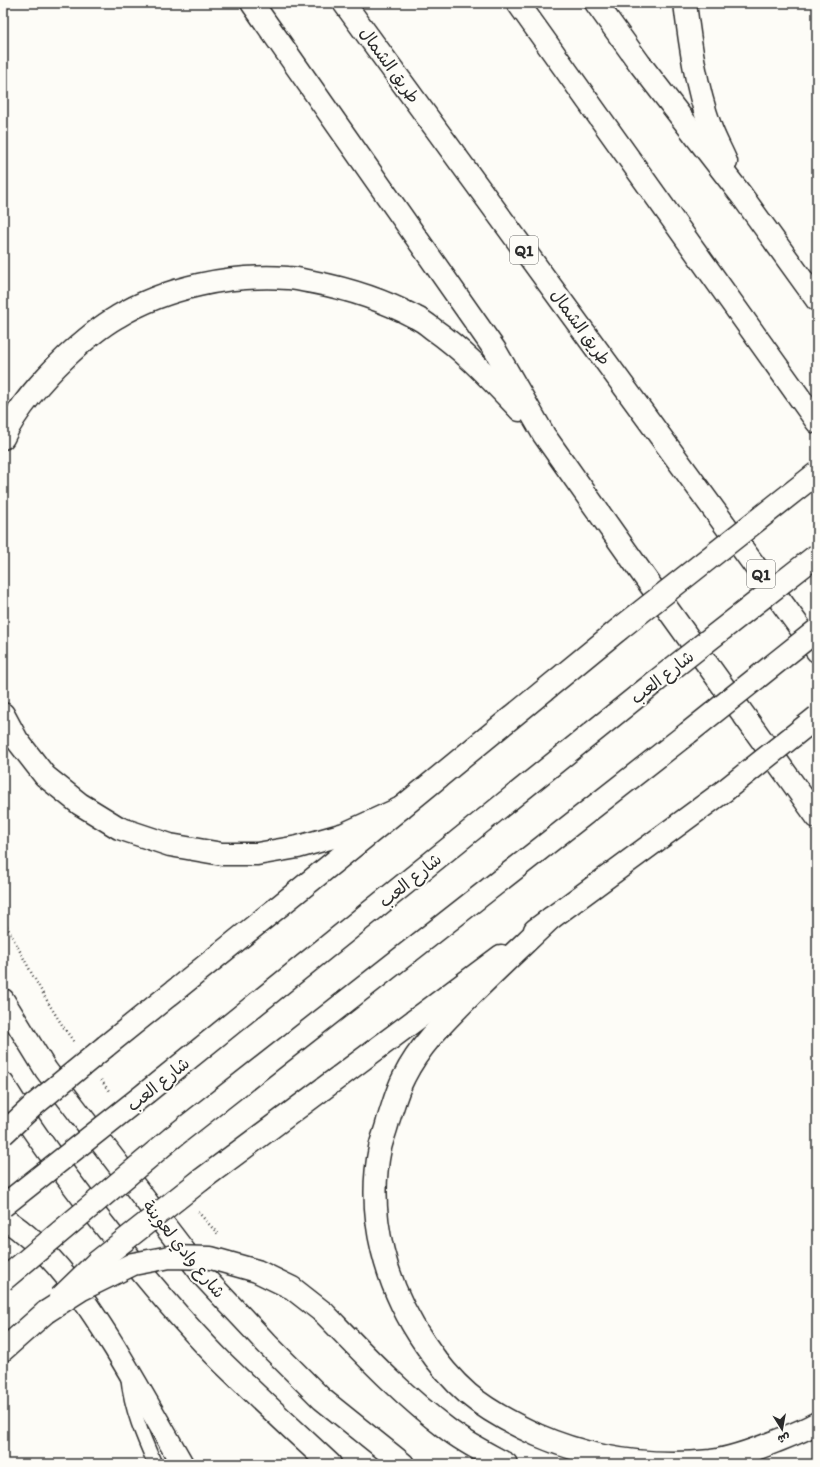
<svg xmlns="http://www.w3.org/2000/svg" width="820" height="1467" font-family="Itim,'Playpen Sans Arabic',sans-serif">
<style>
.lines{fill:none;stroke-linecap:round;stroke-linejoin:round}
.service-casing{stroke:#2b2b2b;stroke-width:16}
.secondary-casing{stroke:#2b2b2b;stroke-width:25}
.primary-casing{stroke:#2b2b2b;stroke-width:25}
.motorway-casing{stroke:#2b2b2b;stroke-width:25}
.path{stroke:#2b2b2b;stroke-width:2.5;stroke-dasharray:1 3;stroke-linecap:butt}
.service{stroke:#fdfcf7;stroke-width:13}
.secondary{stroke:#fdfcf7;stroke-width:22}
.primary{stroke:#fdfcf7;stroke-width:22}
.motorway{stroke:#fdfcf7;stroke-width:22}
.primary-bridge-casing{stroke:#2b2b2b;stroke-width:25;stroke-linecap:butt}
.motorway-bridge-casing{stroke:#2b2b2b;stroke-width:25;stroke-linecap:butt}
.primary-bridge{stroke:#fdfcf7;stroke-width:22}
.motorway-bridge{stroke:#fdfcf7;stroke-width:22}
.labels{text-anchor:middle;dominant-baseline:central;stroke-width:4;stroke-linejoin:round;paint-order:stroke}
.shield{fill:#fdfcf7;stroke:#6a6a68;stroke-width:1}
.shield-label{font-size:16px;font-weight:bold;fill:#2b2b2b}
.street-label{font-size:17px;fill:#2b2b2b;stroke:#fdfcf7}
</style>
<rect width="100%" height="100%" fill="#fdfcf7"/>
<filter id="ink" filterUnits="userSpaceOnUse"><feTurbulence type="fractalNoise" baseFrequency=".025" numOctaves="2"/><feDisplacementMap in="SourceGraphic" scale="8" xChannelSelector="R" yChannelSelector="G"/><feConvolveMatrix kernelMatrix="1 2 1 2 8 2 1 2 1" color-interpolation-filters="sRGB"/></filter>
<g filter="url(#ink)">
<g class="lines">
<!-- service casing -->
<g class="service-casing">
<path id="service" d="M 128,1379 C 131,1409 143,1437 155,1464"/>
</g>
<!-- secondary casing -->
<g class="secondary-casing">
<g id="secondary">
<polyline points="3,1000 46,1070 204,1277 267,1344 322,1399 403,1464"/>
<path d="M 3,1084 C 36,1138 75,1189 115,1239 C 149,1282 185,1325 224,1364 C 259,1398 294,1431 330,1464"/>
<path d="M 3,1218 C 52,1249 85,1300 115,1348 C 138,1386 160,1425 182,1464"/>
</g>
</g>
<!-- primary casing -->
<g class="primary-casing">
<g id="primary">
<polyline points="535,930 724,791"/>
<polyline points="106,1046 401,808 618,630"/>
<polyline points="147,1092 655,682"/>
<polyline points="173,1137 688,733"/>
<polyline points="201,1180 501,956"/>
<polyline points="3,1350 46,1312"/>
</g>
</g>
<!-- motorway casing -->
<g class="motorway-casing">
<g id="motorway">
<polyline points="252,3 495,350 544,435 641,572 817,817"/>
<polyline points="344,3 817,651"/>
<polyline points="518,3 817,422"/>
<polyline points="596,3 640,64 742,196 817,300"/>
<path d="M 685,3 C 690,44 696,87 710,126 C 714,138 721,150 726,162"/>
<path d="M 3,438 C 16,410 43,379 66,357 C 82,342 98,328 117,317 C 166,287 231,274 288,278 C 296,278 304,281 313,282 C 349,289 383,300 415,317 C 422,320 428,325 433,329 C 466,352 493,382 520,410"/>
<polyline points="3,714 17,740 45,776 80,804 119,828 170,845 222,854 257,854 298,847 344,834 401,808"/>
<path d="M 551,918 C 524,944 496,970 469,997 C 445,1021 420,1045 404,1077 C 397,1090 393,1106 388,1121 C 386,1130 382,1139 380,1148 C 366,1216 386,1288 425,1344 C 437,1362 452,1380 468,1394 C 488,1411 513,1424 537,1435 C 592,1459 651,1467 711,1461 C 733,1458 754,1450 774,1442 C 789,1436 803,1431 817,1423"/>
<path d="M 324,1313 C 363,1353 401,1394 446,1428 C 465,1443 486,1453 506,1464"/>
</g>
</g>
<!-- path -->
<g class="path">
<path d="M 3,919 C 25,960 46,1004 74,1042"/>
<polyline points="101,1080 109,1091"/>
<polyline points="198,1212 218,1234"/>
</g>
<!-- service -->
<use href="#service" class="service"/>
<!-- secondary -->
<use href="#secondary" class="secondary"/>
<!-- primary -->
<use href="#primary" class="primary"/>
<!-- motorway -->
<use href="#motorway" class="motorway"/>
<!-- primary-bridge casing -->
<g class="primary-bridge-casing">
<g id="primary-bridge">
<polyline points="618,630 817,473"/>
<polyline points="655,682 817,555"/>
<polyline points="688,733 817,630"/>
<polyline points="724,791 817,717"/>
<polyline points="3,1134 34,1105 106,1046"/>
<polyline points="3,1206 147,1092"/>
<polyline points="3,1280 173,1137"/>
<polyline points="60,1298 97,1262 201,1180"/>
</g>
</g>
<!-- motorway-bridge casing -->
<g class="motorway-bridge-casing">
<polyline id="motorway-bridge" points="46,1312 82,1289 133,1264 170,1257 211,1258 257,1271 292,1288 324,1313"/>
</g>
<!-- primary-bridge -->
<use href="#primary-bridge" class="primary-bridge"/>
<!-- motorway-bridge -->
<use href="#motorway-bridge" class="motorway-bridge"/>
</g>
</g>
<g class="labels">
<!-- shield labels -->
<g class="shield">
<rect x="510" y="236" width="28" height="28" rx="3"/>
<rect x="747" y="560" width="28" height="28" rx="3"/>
</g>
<g class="shield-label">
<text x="524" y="250">Q1</text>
<text x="761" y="574">Q1</text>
</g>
<!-- street labels -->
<g class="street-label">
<text transform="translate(390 65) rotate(54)">طريق الشمال</text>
<text transform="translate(581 327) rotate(54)">طريق الشمال</text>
<text transform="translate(662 677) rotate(-38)">شارع العب</text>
<text transform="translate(410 880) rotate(-39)">شارع العب</text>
<text transform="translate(158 1084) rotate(-39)">شارع العب</text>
<text transform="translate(184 1249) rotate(51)">شارع وادي لعوينة</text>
</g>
</g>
<!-- margin -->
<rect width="820" height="1467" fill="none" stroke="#fdfcf7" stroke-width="16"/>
<rect x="8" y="8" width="804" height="1451" fill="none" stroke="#2b2b2b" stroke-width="1.5" filter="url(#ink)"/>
<!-- north arrow -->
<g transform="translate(782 1429) rotate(169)" stroke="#fdfcf7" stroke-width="3" paint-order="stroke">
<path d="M0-3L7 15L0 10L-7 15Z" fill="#2b2b2b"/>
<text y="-6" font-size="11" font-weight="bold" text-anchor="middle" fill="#2b2b2b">ش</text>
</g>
</svg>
